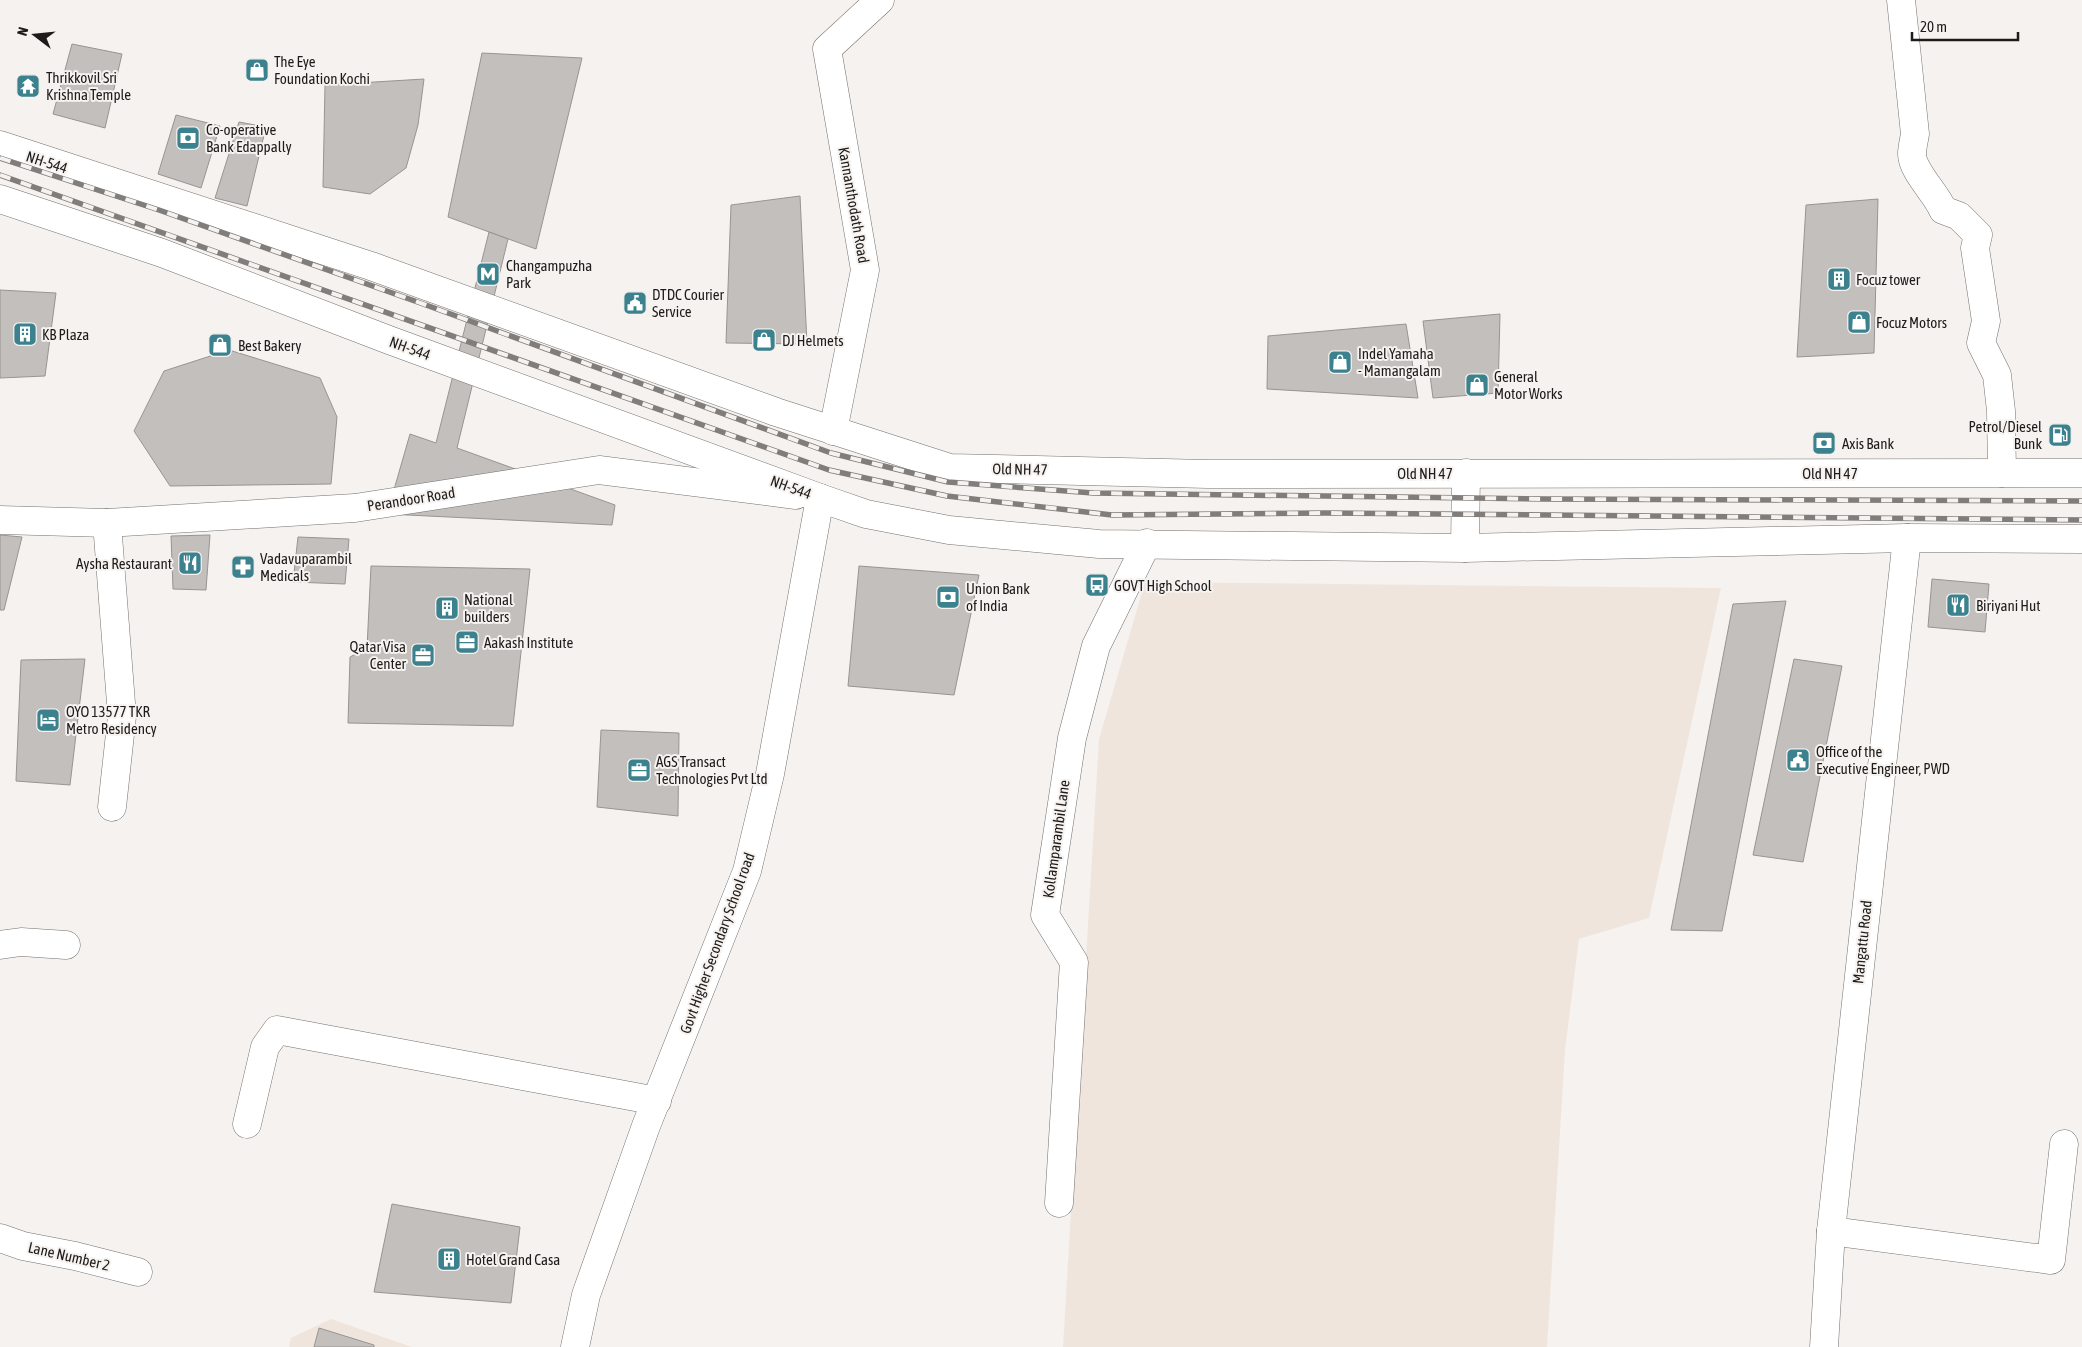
<svg xmlns="http://www.w3.org/2000/svg" width="2082" height="1347" font-family="'Asap Condensed',sans-serif">
<style>
.built{fill:#f0e5dd}
.building{fill:#c3bfbc;stroke:#989492}
.lines{fill:none;stroke-linecap:round;stroke-linejoin:round}
.minor-casing{stroke:#74716e;stroke-width:29}
.tertiary-casing{stroke:#74716e;stroke-width:29}
.secondary-casing{stroke:#74716e;stroke-width:29}
.primary-casing{stroke:#74716e;stroke-width:29}
.minor{stroke:#fff;stroke-width:28}
.tertiary{stroke:#fff;stroke-width:28}
.secondary{stroke:#fff;stroke-width:28}
.primary{stroke:#fff;stroke-width:28}
.rail-casing{stroke:#807d7b;stroke-width:5.5}
.rail{stroke:#f6f2ef;stroke-width:4;stroke-dasharray:11;stroke-linecap:butt}
.labels{text-anchor:middle;dominant-baseline:central;stroke-width:4;stroke-linejoin:round;paint-order:stroke}
.poi-label{font-size:15px;fill:#1d1c1b;stroke:#f6f2ef;text-anchor:start}
.street-label{font-size:15px;fill:#1d1c1b;stroke:#f6f2ef}
</style>
<rect width="100%" height="100%" fill="#f6f2ef"/>
<!-- built -->
<g class="built">
<polygon points="1145,582 1721,588 1649,918 1579,939 1565,1050 1547,1347 1063,1347 1099,739"/>
<polygon points="331,1319 412,1347 289,1347 291,1338"/>
</g>
<!-- building -->
<g class="building">
<polygon points="72,44 122,54 105,128 53,114"/>
<polygon points="482,53 582,58 536,249 448,217"/>
<polygon points="424,79 418,125 406,168 370,194 323,187 325,85"/>
<polygon points="176,115 220,126 201,188 158,174"/>
<polygon points="239,122 266,127 247,206 215,198"/>
<polygon points="800,196 807,344 726,343 731,205"/>
<polygon points="1878,199 1874,353 1797,357 1806,205"/>
<polygon points="489,232 508,239 457,448 615,505 612,525 387,514 410,434 436,443"/>
<polygon points="0,290 56,293 45,376 0,378"/>
<polygon points="1500,314 1498,393 1433,398 1423,321"/>
<polygon points="1406,324 1418,398 1267,389 1268,336"/>
<polygon points="229,350 320,378 337,417 331,484 170,486 134,431 164,371"/>
<polygon points="0,535 22,537 4,610 0,610"/>
<polygon points="210,535 206,590 173,589 171,536"/>
<polygon points="298,537 349,539 345,584 293,582"/>
<polygon points="371,566 530,569 513,726 348,723 350,657 367,648"/>
<polygon points="859,566 979,575 954,695 848,686"/>
<polygon points="1932,579 1989,584 1985,632 1928,627"/>
<polygon points="1786,601 1722,931 1671,930 1733,604"/>
<polygon points="85,659 70,785 16,781 21,660"/>
<polygon points="1794,659 1842,666 1803,862 1753,855"/>
<polygon points="601,730 679,733 678,816 597,807"/>
<polygon points="392,1204 520,1227 511,1303 374,1292"/>
<polygon points="319,1328 374,1345 374,1347 314,1347"/>
</g>
<g class="lines">
<!-- minor casing -->
<g class="minor-casing">
<g id="minor">
<path d="M 1901,0 L 1915,134 C 1914,140 1912,148 1912,154 C 1912,171 1936,193 1943,210 L 1959,216 L 1978,235 L 1975,248 L 1986,321 L 1981,343 L 1997,375 L 2001,411 L 2002,473"/>
<polyline points="107,523 122,716 112,807"/>
<polyline points="0,945 21,942 66,945"/>
<polyline points="247,1124 265,1047 277,1030 657,1101"/>
<polyline points="1059,1203 1074,962 1045,915 1072,738 1096,646 1147,543"/>
<polyline points="1831,1231 2051,1260 2064,1144"/>
<polyline points="0,1238 23,1246 75,1256 138,1272"/>
<polyline points="575,1347 586,1295 646,1126 747,871 770,774 820,498"/>
<polyline points="1824,1347 1831,1231 1907,538"/>
</g>
</g>
<!-- tertiary casing -->
<g class="tertiary-casing">
<polyline id="tertiary" points="833,431 865,270 827,49 880,0"/>
</g>
<!-- secondary casing -->
<g class="secondary-casing">
<polyline id="secondary" points="0,520 107,523 355,508 599,470 796,495"/>
</g>
<!-- primary casing -->
<g class="primary-casing">
<g id="primary">
<polyline points="0,145 371,266 776,412 950,468 1208,474 2082,473"/>
<polyline points="0,199 162,253 389,340 820,498 866,514 949,530 1099,544 1465,548 1907,538 2082,539"/>
<polyline points="1465,548 1466,473"/>
</g>
</g>
<!-- minor -->
<use href="#minor" class="minor"/>
<!-- tertiary -->
<use href="#tertiary" class="tertiary"/>
<!-- secondary -->
<use href="#secondary" class="secondary"/>
<!-- primary -->
<use href="#primary" class="primary"/>
<!-- rail casing -->
<g class="rail-casing">
<g id="rail">
<polyline points="0,158 159,210 426,305 831,453 948,482 1093,493 1545,499 2082,501"/>
<polyline points="0,175 829,470 947,496 1112,515 1326,513 2082,520"/>
</g>
</g>
<!-- rail -->
<use href="#rail" class="rail"/>
</g>
<!-- icons -->
<defs>
<g id="shop-square" transform="scale(1.25)"><rect x="-9" y="-9" width="18" height="18" rx="4" fill="#3c828e" stroke="#f6f2ef"/><path d="M-5-2.5h2.3a2.7 3.5 0 0 1 5.4 0H5L5.5 6h-11ZM-1.5-2.5h3a1.5 2.3 0 0 0-3 0Z" fill="#fff"/></g>
<g id="temple-square" transform="scale(1.25)"><rect x="-9" y="-9" width="18" height="18" rx="4" fill="#3c828e" stroke="#f6f2ef"/><path d="M0-6L5-2H3V0L6.5 2.5H4V6H1.5V3h-3V6H-4V2.5H-6.5L-3 0V-2H-5Z" fill="#fff"/></g>
<g id="bank-square" transform="scale(1.25)"><rect x="-9" y="-9" width="18" height="18" rx="4" fill="#3c828e" stroke="#f6f2ef"/><path d="M-6-4H6V4H-6ZM0-2.3a2.3 2.3 0 1 0 0 4.6a2.3 2.3 0 1 0 0-4.6Z" fill="#fff"/></g>
<g id="metro-square" transform="scale(1.25)"><rect x="-9" y="-9" width="18" height="18" rx="4" fill="#3c828e" stroke="#f6f2ef"/><path d="M-5.5 5V-5H-3L0 0L3-5H5.5V5H3V-.5L0 4L-3-.5V5Z" fill="#fff"/></g>
<g id="building-square" transform="scale(1.25)"><rect x="-9" y="-9" width="18" height="18" rx="4" fill="#3c828e" stroke="#f6f2ef"/><path d="M-4-6H4V6H1V3H-1V6H-4ZM-2.5-4.3h1.7v1.8h-1.7ZM.8-4.3h1.7v1.8H.8ZM-2.5-1h1.7V.8h-1.7ZM.8-1h1.7V.8H.8Z" fill="#fff"/></g>
<g id="civic-square" transform="scale(1.25)"><rect x="-9" y="-9" width="18" height="18" rx="4" fill="#3c828e" stroke="#f6f2ef"/><path d="M-.6-6.5H3V-4.5H.6V-3L4-1V1h2V6H-6V1h2V-1L-.6-3ZM-1.2 2.5V6h2.4V2.5Z" fill="#fff"/></g>
<g id="fuel-square" transform="scale(1.25)"><rect x="-9" y="-9" width="18" height="18" rx="4" fill="#3c828e" stroke="#f6f2ef"/><path d="M-5.5-6h7V0h2V4h1.3V-2.5L3-4.5l.8-.8L6-3V5H2.5V1h-1V6h-7ZM-4.2-4.7v3.2H.2V-4.7Z" fill="#fff"/></g>
<g id="restaurant-square" transform="scale(1.25)"><rect x="-9" y="-9" width="18" height="18" rx="4" fill="#3c828e" stroke="#f6f2ef"/><path d="M-5-6h1v4h1v-4h1v4h1v-4h1v5L-1.5 .5V6h-2V.5L-5-1ZM5-6V6H3V1.5H1.5Q1.5-4 5-6Z" fill="#fff"/></g>
<g id="pharmacy-square" transform="scale(1.25)"><rect x="-9" y="-9" width="18" height="18" rx="4" fill="#3c828e" stroke="#f6f2ef"/><path d="M-2-6h4v4h4v4h-4v4h-4v-4h-4v-4h4Z" fill="#fff"/></g>
<g id="bus-square" transform="scale(1.25)"><rect x="-9" y="-9" width="18" height="18" rx="4" fill="#3c828e" stroke="#f6f2ef"/><path d="M-5-6H5V4H4V6H2V4H-2V6H-4V4H-5ZM-3.5-4V0h7V-4ZM-3.5 1.2v1.5H-2V1.2ZM2 1.2v1.5H3.5V1.2Z" fill="#fff"/></g>
<g id="office-square" transform="scale(1.25)"><rect x="-9" y="-9" width="18" height="18" rx="4" fill="#3c828e" stroke="#f6f2ef"/><path d="M-6-3h4V-5.5h4V-3h4V5H-6ZM-1-4.5V-3h2v-1.5ZM-6 0V1H6V0Z" fill="#fff"/></g>
<g id="hotel-square" transform="scale(1.25)"><rect x="-9" y="-9" width="18" height="18" rx="4" fill="#3c828e" stroke="#f6f2ef"/><path d="M-6-4.5h1.5V1H6V5H4.5V3h-9V5H-6ZM-4 0a1.8 1.8 0 1 1 3.6 0ZM.5 0V-2.5h3Q6-2.5 6 0Z" fill="#fff"/></g>
</defs>
<g fill-rule="evenodd">
<use href="#shop-square" x="257" y="70"/>
<use href="#temple-square" x="28" y="86"/>
<use href="#bank-square" x="188" y="138"/>
<use href="#metro-square" x="488" y="274"/>
<use href="#building-square" x="1839" y="279"/>
<use href="#civic-square" x="635" y="303"/>
<use href="#shop-square" x="1859" y="322"/>
<use href="#building-square" x="25" y="334"/>
<use href="#shop-square" x="764" y="340"/>
<use href="#shop-square" x="220" y="345"/>
<use href="#shop-square" x="1340" y="362"/>
<use href="#shop-square" x="1477" y="385"/>
<use href="#fuel-square" x="2060" y="435"/>
<use href="#bank-square" x="1824" y="443"/>
<use href="#restaurant-square" x="190" y="563"/>
<use href="#pharmacy-square" x="243" y="567"/>
<use href="#bus-square" x="1097" y="585"/>
<use href="#bank-square" x="948" y="597"/>
<use href="#restaurant-square" x="1958" y="605"/>
<use href="#building-square" x="447" y="608"/>
<use href="#office-square" x="467" y="642"/>
<use href="#office-square" x="423" y="655"/>
<use href="#hotel-square" x="48" y="720"/>
<use href="#civic-square" x="1798" y="760"/>
<use href="#office-square" x="639" y="770"/>
<use href="#building-square" x="449" y="1259"/>
</g>
<g class="labels">
<!-- poi labels -->
<g class="poi-label">
<text x="274" y="61">The Eye<tspan x="274" dy="17">Foundation Kochi</tspan></text>
<text x="46" y="77">Thrikkovil Sri<tspan x="46" dy="17">Krishna Temple</tspan></text>
<text x="206" y="129">Co-operative<tspan x="206" dy="17">Bank Edappally</tspan></text>
<text x="506" y="265">Changampuzha<tspan x="506" dy="17">Park</tspan></text>
<text x="1856" y="279">Focuz tower</text>
<text x="652" y="294">DTDC Courier<tspan x="652" dy="17">Service</tspan></text>
<text x="1876" y="322">Focuz Motors</text>
<text x="42" y="334">KB Plaza</text>
<text x="782" y="340">DJ Helmets</text>
<text x="238" y="345">Best Bakery</text>
<text x="1358" y="353">Indel Yamaha<tspan x="1358" dy="17">- Mamangalam</tspan></text>
<text x="1494" y="376">General<tspan x="1494" dy="17">Motor Works</tspan></text>
<text x="2042" y="426" text-anchor="end">Petrol/Diesel<tspan x="2042" dy="17">Bunk</tspan></text>
<text x="1842" y="443">Axis Bank</text>
<text x="260" y="558">Vadavuparambil<tspan x="260" dy="17">Medicals</tspan></text>
<text x="172" y="563" text-anchor="end">Aysha Restaurant</text>
<text x="1114" y="585">GOVT High School</text>
<text x="966" y="588">Union Bank<tspan x="966" dy="17">of India</tspan></text>
<text x="464" y="599">National<tspan x="464" dy="17">builders</tspan></text>
<text x="1976" y="605">Biriyani Hut</text>
<text x="484" y="642">Aakash Institute</text>
<text x="406" y="646" text-anchor="end">Qatar Visa<tspan x="406" dy="17">Center</tspan></text>
<text x="66" y="711">OYO 13577 TKR<tspan x="66" dy="17">Metro Residency</tspan></text>
<text x="1816" y="751">Office of the<tspan x="1816" dy="17">Executive Engineer, PWD</tspan></text>
<text x="656" y="761">AGS Transact<tspan x="656" dy="17">Technologies Pvt Ltd</tspan></text>
<text x="466" y="1259">Hotel Grand Casa</text>
</g>
<!-- street labels -->
<g class="street-label">
<text transform="translate(47 162) rotate(18)">NH-544</text>
<text transform="translate(854 205) rotate(80)">Kannanthodath Road</text>
<text transform="translate(410 348) rotate(20)">NH-544</text>
<text transform="translate(1020 469) rotate(1)">Old NH 47</text>
<text x="1425" y="473">Old NH 47</text>
<text x="1830" y="473">Old NH 47</text>
<text transform="translate(791 487) rotate(20)">NH-544</text>
<text transform="translate(411 499) rotate(-9)">Perandoor Road</text>
<text transform="translate(1056 839) rotate(-82)">Kollamparambil Lane</text>
<text transform="translate(1862 942) rotate(-84)">Mangattu Road</text>
<text transform="translate(717 943) rotate(-70)">Govt Higher Secondary School road</text>
<text transform="translate(69 1256) rotate(13)">Lane Number 2</text>
</g>
</g>
<!-- north arrow -->
<g transform="translate(35 35) rotate(286)" stroke="#f6f2ef" stroke-width="4" paint-order="stroke">
<path d="M0-4L9 19L0 12L-9 19Z" fill="#1d1c1b"/>
<text y="-8" font-size="14" font-weight="bold" text-anchor="middle" fill="#1d1c1b">N</text>
</g>
<!-- scale -->
<path d="M1912 32v8h106v-8" fill="none" stroke="#1d1c1b" stroke-width="2.5"/>
<text x="1920" y="32" font-size="15" fill="#1d1c1b" stroke="#f6f2ef" stroke-width="4" paint-order="stroke">20 m</text>
</svg>
